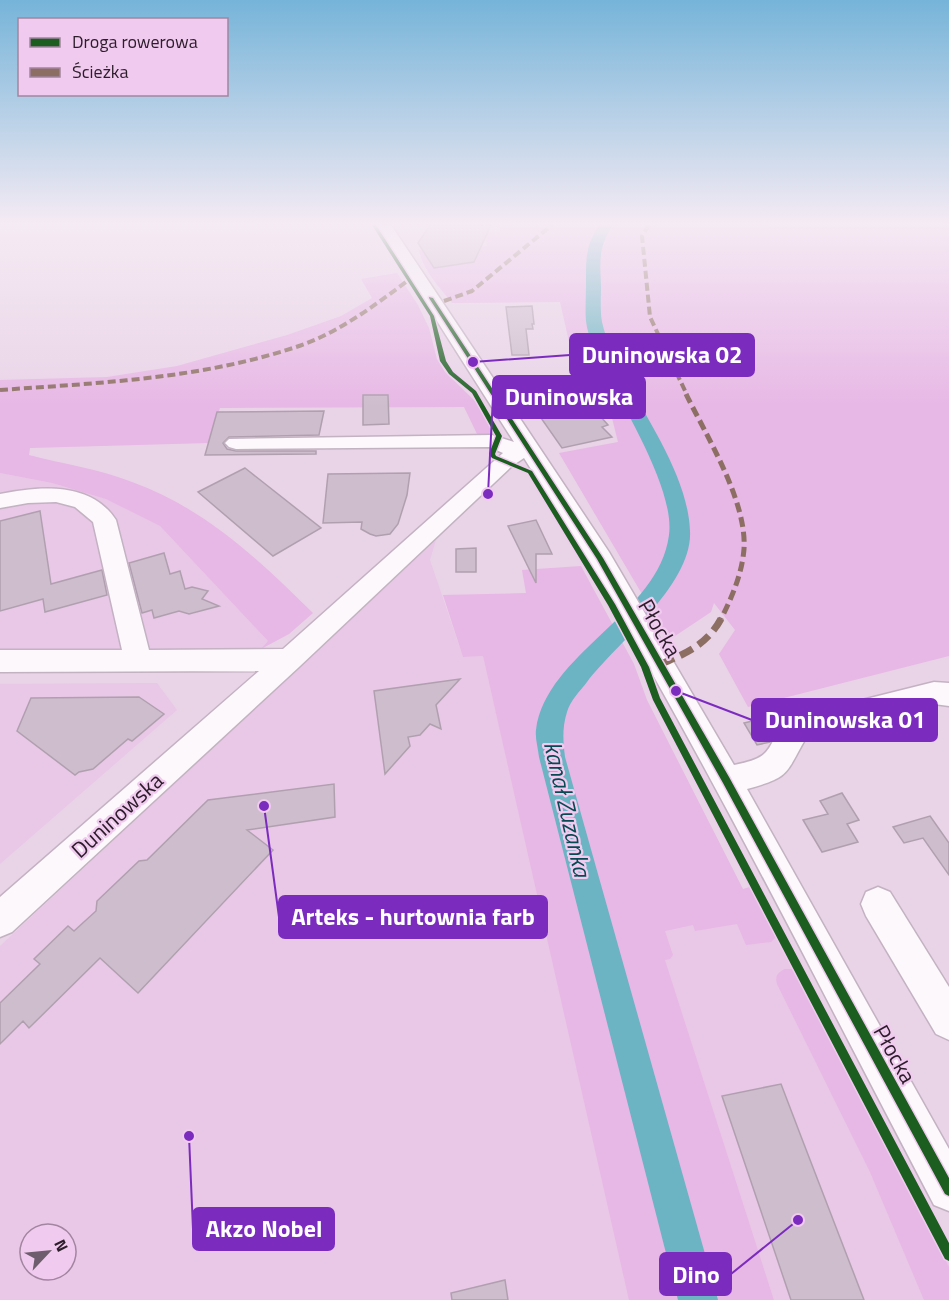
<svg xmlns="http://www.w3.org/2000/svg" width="949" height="1300" font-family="'Titillium Web',sans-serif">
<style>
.built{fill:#e9c7e7;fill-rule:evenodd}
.green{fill:#e7b7e5}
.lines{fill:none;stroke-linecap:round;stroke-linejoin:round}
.canal{fill:#6cb3c3;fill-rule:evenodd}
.building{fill:#cebdcd;stroke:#b0a0af;stroke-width:1.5}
.minor-casing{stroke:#c3b2c2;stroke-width:3}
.minor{fill:#fcf8fb;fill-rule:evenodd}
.quiet-far2{stroke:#8d6e63;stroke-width:4;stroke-dasharray:8 4;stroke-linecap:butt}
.quiet-far1{stroke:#8d6e63;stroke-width:5;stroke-dasharray:10 5;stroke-linecap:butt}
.quiet{stroke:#8d6e63;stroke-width:7;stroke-dasharray:14 7;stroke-linecap:butt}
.cycleway-casing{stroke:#f1cbef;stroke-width:3}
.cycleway{fill:#1b5e20;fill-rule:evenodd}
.labels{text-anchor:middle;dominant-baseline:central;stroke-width:4.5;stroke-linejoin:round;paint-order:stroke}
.street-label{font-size:22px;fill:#2b1d2a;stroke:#f1cbef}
.water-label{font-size:24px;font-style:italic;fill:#064952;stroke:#f1cbef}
.leader{fill:none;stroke:#7b2cbf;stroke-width:2}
.callout-dot{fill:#7b2cbf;stroke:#f1cbef;stroke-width:2}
.callout{fill:#7b2cbf;stroke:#7b2cbf;stroke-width:2}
.callout-label{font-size:24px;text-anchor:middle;font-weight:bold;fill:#fff}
</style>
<rect width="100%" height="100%" fill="#e9d3e7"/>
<!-- built -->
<g class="built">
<polygon points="0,473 52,483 107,499 160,526 268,641 261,649 0,656"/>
<path d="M 436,540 L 430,560 L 463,657 L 483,656 L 631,1300 L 0,1300 L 0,946 ZM 30,1234 L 66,1234 L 66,1270 L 30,1270 Z"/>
<polygon points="157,683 177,710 0,864 0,684"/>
<polygon points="750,887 949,1258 949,1300 774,1300 651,917"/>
</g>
<!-- green -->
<g class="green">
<path d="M 499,225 L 949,225 L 949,656 L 748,707 L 719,654 L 735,630 L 714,603 L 711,612 L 669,640 L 559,453 L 618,442 L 609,406 L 572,355 L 560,302 L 452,303 C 439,287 423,270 419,250 L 487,246 L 485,232 L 500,232 Z"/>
<path d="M 397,273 L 418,305 L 429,328 L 437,359 L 445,372 L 474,400 L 488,420 L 495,436 L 478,436 L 464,407 L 220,408 L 208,443 L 30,448 L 29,455 C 63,464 99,469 132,482 C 206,509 258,559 313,613 L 289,634 L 261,649 L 268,641 L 160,526 L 106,499 L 52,483 L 0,473 L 0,380 L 107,377 L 177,366 L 287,335 L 341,316 L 372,298 L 361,279 Z"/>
<polygon points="581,566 634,664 647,700 743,889 750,887 777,936 771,942 746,945 737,924 695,931 693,925 665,931 673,955 670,959 665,960 774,1300 629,1300 483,656 463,657 443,595 526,593 522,570"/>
<path d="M 785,969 L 794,969 L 949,1267 L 949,1300 L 924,1300 L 870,1172 L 777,984 C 775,976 777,973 785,969 Z"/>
</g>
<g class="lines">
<!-- canal -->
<path class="canal" d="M 599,225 L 613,225 C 598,248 600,260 601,286 C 601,297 600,311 602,322 C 606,341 616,360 625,377 C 649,423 688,478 690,531 C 693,584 617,643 587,682 C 580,691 570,701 567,712 C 562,728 563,741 565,757 L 718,1300 L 678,1300 L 539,757 C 538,748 535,738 536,730 C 546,653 659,614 669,535 C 675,491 626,412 606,372 C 598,356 588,339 586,321 C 585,310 586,297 586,285 C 586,259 585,247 599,225 Z"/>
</g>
<!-- building -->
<g class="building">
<polygon points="430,225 491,225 474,262 434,268 418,243"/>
<polygon points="532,306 534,324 532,324 533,329 526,329 529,355 512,355 506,307"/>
<polygon points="363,395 388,395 389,424 363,425"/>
<polygon points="591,406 608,425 602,427 612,437 562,448 541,418"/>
<polygon points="324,411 319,435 229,437 223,443 227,449 236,451 316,451 316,454 205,455 217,412"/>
<polygon points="245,468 321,528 273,556 198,492"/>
<polygon points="410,473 407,495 398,524 390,534 376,536 370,534 361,529 362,522 323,523 328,474"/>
<polygon points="40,511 51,584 102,570 107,595 45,612 43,599 0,611 0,521"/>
<polygon points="536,520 552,554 536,554 536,583 508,526"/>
<polygon points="476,548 476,572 456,572 456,549"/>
<polygon points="164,553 170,574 180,571 185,589 192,587 208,591 202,599 219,606 189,614 179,611 154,618 152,610 142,613 129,563"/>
<polygon points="460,679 436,705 441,729 430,724 420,735 408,737 410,746 385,774 374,691"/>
<polygon points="139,697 164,714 132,741 128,739 93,769 79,772 75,775 17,731 31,698"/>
<polygon points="765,718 775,733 770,742 757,745 744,723"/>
<polygon points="334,784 335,817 247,830 273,850 138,993 100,958 29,1028 23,1021 0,1044 0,1003 40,964 34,959 68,926 74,931 96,911 97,901 139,861 147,860 208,800"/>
<polygon points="842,793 859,820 847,824 858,842 822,852 803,820 828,814 820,801"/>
<polygon points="930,816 949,843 949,875 923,838 904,843 893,827"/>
<polygon points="781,1084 802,1139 864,1300 791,1300 722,1096"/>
<polygon points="505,1280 508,1300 452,1300 451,1293"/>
</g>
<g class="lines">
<!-- minor casing -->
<g class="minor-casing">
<g id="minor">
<path d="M 376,225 L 391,225 L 609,552 L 734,765 C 775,757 765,749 786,719 L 934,682 L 949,683 L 949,706 L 934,704 L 806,738 C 785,774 791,777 747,789 L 949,1149 L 949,1211 L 934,1205 C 802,954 676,698 524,458 L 512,466 L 299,667 L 12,932 L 0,937 L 0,897 L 259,671 L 0,672 L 0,650 L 122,650 L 93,522 L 75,507 L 56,502 L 28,503 L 0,508 L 0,494 C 39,486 91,481 116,520 L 149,650 L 283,649 L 503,453 L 489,447 L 236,449 L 229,447 L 225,443 L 229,439 L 492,435 L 514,442 Z"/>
<polygon points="878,887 890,892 949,987 949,1040 936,1034 866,916 861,904 866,892"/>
</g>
</g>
<!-- minor -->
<use href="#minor" class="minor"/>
<!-- quiet-far2 -->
<g class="quiet-far2">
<polyline points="649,225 642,236 650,317 687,395"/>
<polyline points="444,301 472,291 552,225"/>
<path d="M 0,390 C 98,383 198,379 293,348 C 335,335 371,308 406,282"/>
</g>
<!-- quiet-far1 -->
<path class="quiet-far1" d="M 686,394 C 707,437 747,501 744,549 C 742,574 732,597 721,619"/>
<!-- quiet -->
<path class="quiet" d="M 661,664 C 687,653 708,644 722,617"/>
<!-- cycleway casing -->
<g class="cycleway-casing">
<g id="cycleway">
<polygon points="372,225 376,225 434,316 446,361 453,372 476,391 502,436 495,454 496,456 532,471 615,604 649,667 660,698 949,1243 949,1261 945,1259 653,700 641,667 608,605 528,473 492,458 489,454 496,436 472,393 449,374 440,361 430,316"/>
<polygon points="429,297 433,298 603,558 729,777 949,1178 949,1196 945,1194 723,783 597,559 429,298"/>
</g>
</g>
<!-- cycleway -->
<use href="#cycleway" class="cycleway"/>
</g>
<!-- sky -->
<linearGradient id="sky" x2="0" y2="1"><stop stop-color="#76b4d9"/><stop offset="0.55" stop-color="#f5ebf4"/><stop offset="1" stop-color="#f5ebf4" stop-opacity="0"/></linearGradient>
<rect width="949" height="407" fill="url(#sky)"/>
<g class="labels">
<!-- street labels -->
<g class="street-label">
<text transform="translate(660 628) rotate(60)">Płocka</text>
<text transform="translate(117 815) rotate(-42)">Duninowska</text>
<text transform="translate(895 1054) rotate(61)">Płocka</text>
</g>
<!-- water labels -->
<g class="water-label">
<text transform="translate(568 809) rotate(77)">kanał Zuzanka</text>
</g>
</g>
<!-- callouts -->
<path class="leader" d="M473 362L570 355M488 494L493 397M676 691L752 720M264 806L279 917M189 1136L193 1229M798 1220L731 1274"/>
<g class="callout-dot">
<circle cx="473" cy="362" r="6"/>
<circle cx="488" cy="494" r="6"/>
<circle cx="676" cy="691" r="6"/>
<circle cx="264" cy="806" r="6"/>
<circle cx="189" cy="1136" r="6"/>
<circle cx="798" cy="1220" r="6"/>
</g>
<g class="callout">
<rect x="570" y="334" width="184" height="42" rx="6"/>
<rect x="493" y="376" width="152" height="42" rx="6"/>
<rect x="752" y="699" width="185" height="42" rx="6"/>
<rect x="279" y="896" width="268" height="42" rx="6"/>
<rect x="193" y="1208" width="141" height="42" rx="6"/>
<rect x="660" y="1253" width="71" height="42" rx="6"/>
</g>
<g class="callout-label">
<text x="662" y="363">Duninowska 02</text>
<text x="569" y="405">Duninowska</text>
<text x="845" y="728">Duninowska 01</text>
<text x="413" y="925">Arteks - hurtownia farb</text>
<text x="264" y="1237">Akzo Nobel</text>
<text x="696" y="1283">Dino</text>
</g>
<!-- legend -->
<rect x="18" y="18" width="210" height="78" fill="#f1cbef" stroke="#a285a0" stroke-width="1.5"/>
<rect x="30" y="38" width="30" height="9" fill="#1b5e20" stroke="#a285a0" stroke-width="1.5"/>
<text x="72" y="48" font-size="18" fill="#2b1d2a">Droga rowerowa</text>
<rect x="30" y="68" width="30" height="9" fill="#8d6e63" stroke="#a285a0" stroke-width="1.5"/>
<text x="72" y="78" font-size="18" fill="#2b1d2a">Ścieżka</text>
<!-- north arrow -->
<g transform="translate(48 1252) rotate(64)"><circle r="28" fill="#f1cbef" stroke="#a285a0" stroke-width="1.5"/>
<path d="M0-4.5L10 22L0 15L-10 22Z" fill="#6e5d6c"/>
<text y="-9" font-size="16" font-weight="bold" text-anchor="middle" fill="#2b1d2a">N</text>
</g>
</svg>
